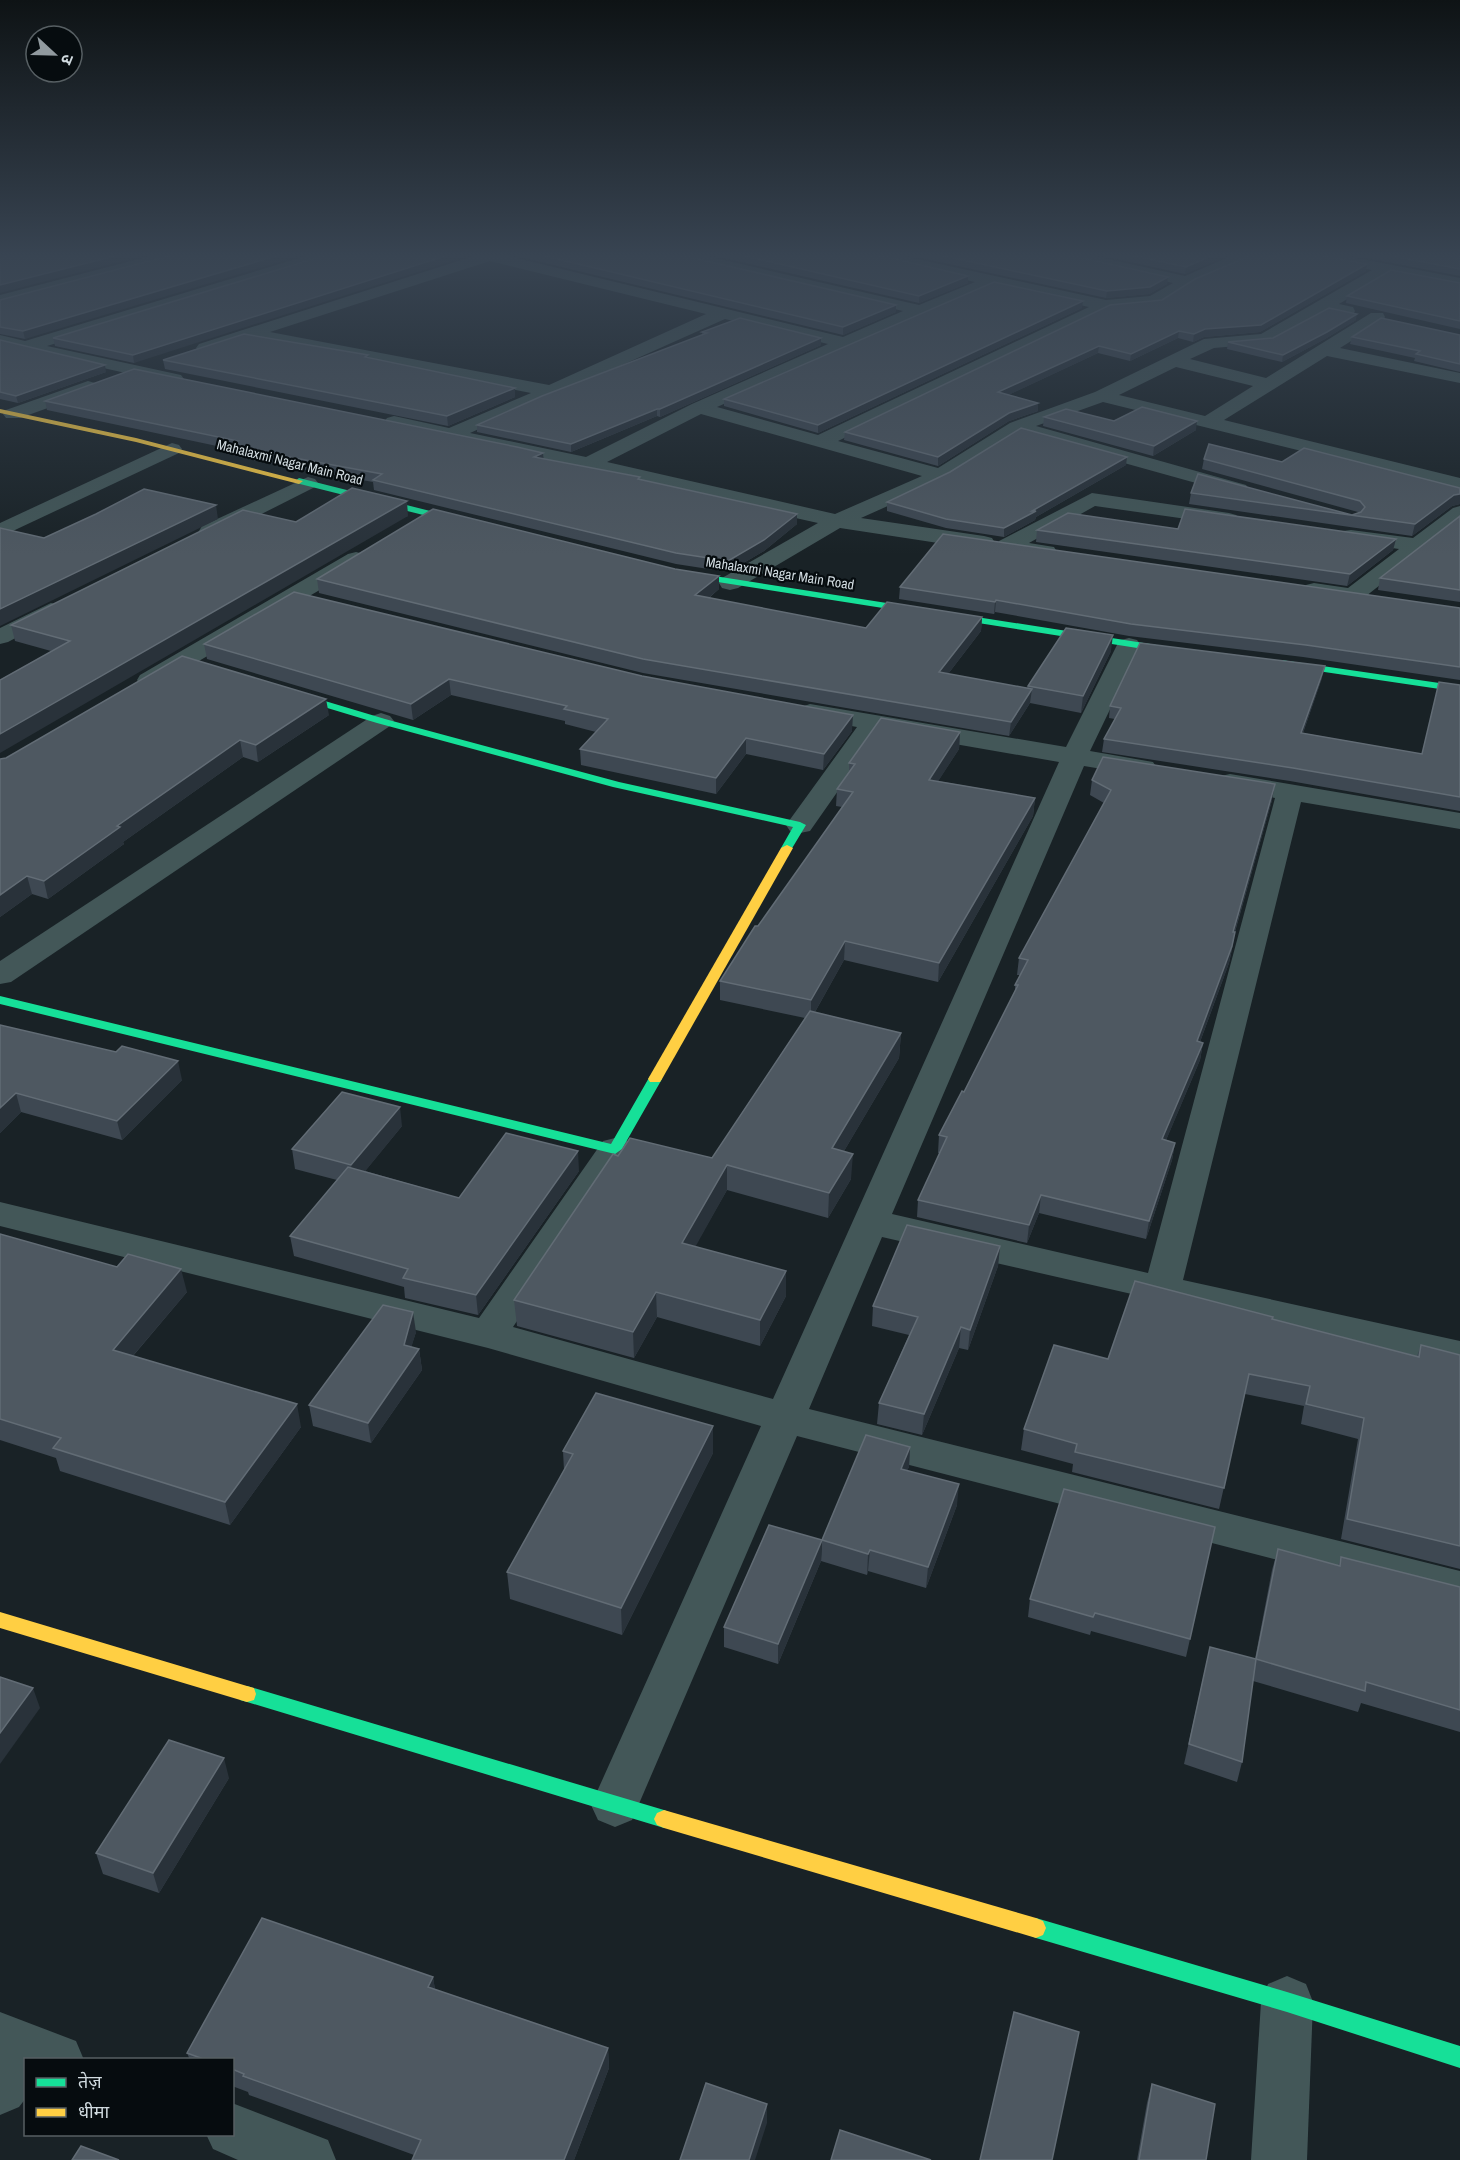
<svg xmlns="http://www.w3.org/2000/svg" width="1460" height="2160" font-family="'Archivo Narrow','Noto Sans Devanagari',sans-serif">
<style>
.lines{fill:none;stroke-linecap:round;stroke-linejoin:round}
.street{fill:#435758;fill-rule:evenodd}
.fast{fill:#16e098;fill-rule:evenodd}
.slow{fill:#ffcf43;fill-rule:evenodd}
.wall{fill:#3e4852}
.shaded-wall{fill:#29323a}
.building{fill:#4e5861;stroke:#626c75;stroke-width:1.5}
.labels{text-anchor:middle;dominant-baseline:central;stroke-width:4.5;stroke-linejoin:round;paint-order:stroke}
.far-street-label{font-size:14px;fill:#d1dbe0;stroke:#060c0f}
</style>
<rect width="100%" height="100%" fill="#192226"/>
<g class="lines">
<!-- street -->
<g class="street">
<polygon points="162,253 187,253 185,256 0,305 0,295"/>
<polygon points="316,253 339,253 337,256 47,346 181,375 184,379 181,383 175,384 0,345 0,335 25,341"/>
<path d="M 483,253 L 506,253 L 504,255 L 843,337 L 903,311 L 674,258 L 666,253 L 693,253 L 919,305 L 975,282 L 864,256 L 862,253 L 889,253 L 1106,300 L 1150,296 L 1173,283 L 1054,256 L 1052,253 L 1080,253 L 1185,276 L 1238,253 L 1256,253 L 1243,263 L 1193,284 L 1160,305 L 1109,310 L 838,441 L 938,468 L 1010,423 L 1095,392 L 1204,339 L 1261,334 L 1372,270 L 1307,258 L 1301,256 L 1299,253 L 1330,253 L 1460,278 L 1460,288 L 1389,274 L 1339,304 L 1353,307 L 1355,311 L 1353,315 L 1347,316 L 1327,312 L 1271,343 L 1214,348 L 1190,359 L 1266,378 L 1371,313 L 1383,313 L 1385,317 L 1383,321 L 1340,348 L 1460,373 L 1460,383 L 1327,356 L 1224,420 L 1460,478 L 1460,490 L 1103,402 L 1036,426 L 1246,485 L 1249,489 L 1246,493 L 1239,495 L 1020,434 L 948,479 L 861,518 L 984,536 L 992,538 L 995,543 L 992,548 L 984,550 L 840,528 L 738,588 L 730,590 L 722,588 L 719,583 L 722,578 L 818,523 L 394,428 L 387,426 L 384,422 L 387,418 L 394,416 L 449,428 L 531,393 L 250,339 L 205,353 L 199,352 L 196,348 L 199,344 ZM 490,261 L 706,314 L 549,385 L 270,332 ZM 993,286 L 1089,307 L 818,435 L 717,407 L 926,314 ZM 725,319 L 828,344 L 692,404 L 586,457 L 470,433 ZM 1176,367 L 1253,386 L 1205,416 L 1119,395 ZM 701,414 L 922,476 L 835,514 L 607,462 Z"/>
<polygon points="88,381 95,383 97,387 95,391 20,418 6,418 3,414 6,410"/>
<polygon points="172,443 179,445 182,449 179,453 0,537 0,523"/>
<polygon points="308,477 315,479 318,483 315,487 218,536 210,537 202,536 199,531 202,526"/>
<path d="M 1092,493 L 1229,513 L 1236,515 L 1240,519 L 1236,523 L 1229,525 L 1095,506 L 1029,543 L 1054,547 L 1057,552 L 1054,557 C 1038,561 1015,555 999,551 L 996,546 L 999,541 Z"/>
<path d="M 1460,506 L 1460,522 L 1361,600 C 1345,604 1322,599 1306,595 L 1303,590 L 1306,585 L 1314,583 L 1348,588 L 1399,549 L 1343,541 L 1340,536 L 1343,531 L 1351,530 L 1413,538 L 1453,508 Z"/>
<polygon points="356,552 364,554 367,559 364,564 158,685 149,687 140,685 137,680 140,675 348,554"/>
<polygon points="51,603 59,605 63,610 59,615 8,642 0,644 0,628"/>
<polygon points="1129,638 1137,640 1141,645 1090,751 1153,762 1157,768 1153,774 1144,776 1084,766 892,1214 1148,1273 1275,798 1221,788 1217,782 1221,776 1230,774 1460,813 1460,829 1301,802 1183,1280 1460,1341 1460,1369 882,1237 809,1409 1460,1571 1460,1607 797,1436 632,1820 615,1827 598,1820 591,1805 761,1426 488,1348 0,1226 0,1202 479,1318 603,1141 615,1138 627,1141 632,1149 513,1327 773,1399 1059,762 880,731 810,831 800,833 790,831 786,825 857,727 801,717 797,712 801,707 810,704 1066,747 1117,645 1121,640"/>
<polygon points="381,713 390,716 394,721 390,726 11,982 0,984 0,961 372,716"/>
<polygon points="1287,1976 1306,1984 1313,2002 1307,2160 1251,2160 1261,2002 1268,1984"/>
<polygon points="0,2012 76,2041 84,2060 26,2060 26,2098 19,2107 0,2115"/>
<polygon points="232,2103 328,2140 336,2160 238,2160 213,2149 206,2134 232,2134"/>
</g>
<!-- fast -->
<g class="fast">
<polygon points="299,478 474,522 475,524 471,527 296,483 295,481"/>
<polygon points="676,570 1182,649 1187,652 1182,655 673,575 671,573"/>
<polygon points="1281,660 1460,686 1460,692 1277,665 1276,663"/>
<polygon points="285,689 385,719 619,782 800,822 806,825 791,850 783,850 781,848 793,827 613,787 377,723 281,694 281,690"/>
<polygon points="0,996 611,1144 650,1076 660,1076 662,1079 622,1149 615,1154 0,1004"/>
<polygon points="247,1686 664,1810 671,1813 674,1819 671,1825 664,1828 247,1702 240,1700 238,1694 240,1688"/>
<polygon points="1036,1918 1287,1992 1460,2046 1460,2068 1287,2012 1036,1938 1029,1935 1026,1928 1029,1921"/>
</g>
<!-- slow -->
<g class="slow">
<polygon points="0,409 136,438 303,481 299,484 136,442 0,413"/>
<polygon points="787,845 793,848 662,1079 660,1082 650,1082 648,1079 781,848"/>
<polygon points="0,1612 247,1686 254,1688 256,1694 254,1700 247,1702 0,1628"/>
<polygon points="664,1810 1036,1918 1043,1921 1046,1928 1043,1935 1036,1938 664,1828 657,1825 654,1819 657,1813"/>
</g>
</g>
<!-- wall -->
<g class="wall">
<polygon points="180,253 25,339 0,334 0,300"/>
<polygon points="333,253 134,363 55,346 53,338"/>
<polygon points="507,253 672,253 896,305 896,312 843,335 508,254"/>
<polygon points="702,253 869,253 968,283 919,303"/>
<polygon points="898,253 1060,253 1167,284 1149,294 1106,298"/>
<polygon points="1089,253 1233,253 1185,274"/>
<polygon points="1340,253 1460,253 1460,276"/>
<polygon points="1245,258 1366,271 1260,332 1204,337 1193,342 1178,338 1130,361 1098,353 1008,395 1038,411 1009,421 938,466 844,440 845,432 1162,300"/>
<polygon points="1460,283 1460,329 1346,303 1347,296"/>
<polygon points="1082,308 818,433 724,406 724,399"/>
<polygon points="1356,320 1325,339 1282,362 1227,349 1228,342 1273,338"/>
<polygon points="702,332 821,338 821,345 660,417 657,416 571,452 477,432 477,425 702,335"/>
<polygon points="1460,335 1460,372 1414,361 1415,358 1350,344 1352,337"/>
<polygon points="0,340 106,372 18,403 0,399"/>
<polygon points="368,355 369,358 515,397 448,426 165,369 163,360"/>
<polygon points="45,401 543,459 640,479 797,524 764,551 728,572 676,564 374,490 373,482 257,461 232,455 231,449 47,410"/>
<polygon points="1044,417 1196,430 1153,456 1043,426"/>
<polygon points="1204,459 1282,462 1460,488 1460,504 1452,506 1412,536 1189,504 1191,493 1352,515 1359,513 1358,512 1202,469"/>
<polygon points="1126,465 1036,517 1035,520 1004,537 946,528 887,511 887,502"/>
<polygon points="408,516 51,651 15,641 11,625 296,522"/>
<polygon points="1460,516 1460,602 1378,590 1380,578"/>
<polygon points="1178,529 1396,539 1393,550 1347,586 1036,542 1037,530"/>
<polygon points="675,569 719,576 719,589 709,598 866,628 982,617 981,631 948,674 1027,688 1028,686 1111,651 1081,713 1030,703 1009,736 643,673 319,593 317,579"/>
<polygon points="900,587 1460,608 1460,680 1303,657 1129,636 995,612 994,614 899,599"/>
<polygon points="204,644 852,731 823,770 746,754 716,794 581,765 580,749 596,732 565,724 565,721 451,695 413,720 207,659"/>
<polygon points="1322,678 1303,733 1422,754 1460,685 1460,811 1290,781 1102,752 1104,739 1115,719 1109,718 1110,706"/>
<polygon points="329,715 258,762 243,757 123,842 124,844 48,899 32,894 0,917 0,759"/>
<polygon points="960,732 959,749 938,781 1035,798 1033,816 938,982 844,960 815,1012 901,1033 899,1058 844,1151 851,1179 828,1218 727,1190 695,1246 786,1296 760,1346 657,1317 634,1358 517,1326 514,1300 618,1156 712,1158 805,1018 720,1000 720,981 842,807 836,806 837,789 849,771 849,763"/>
<polygon points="1092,780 1272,800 1235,932 1232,949 1229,963 1200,1042 1203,1043 1200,1060 1166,1140 1175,1143 1172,1160 1146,1239 1039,1213 1027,1243 917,1217 918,1200 940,1153 938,1153 939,1135 964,1092 1015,992 1015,985 1020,975 1017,975 1019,958 1104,803 1090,795"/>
<polygon points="0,1025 182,1080 122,1140 21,1112 0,1133"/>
<polygon points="402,1126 365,1171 459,1198 579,1171 478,1315 405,1298 404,1287 294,1256 290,1236 337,1180 295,1169 292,1149"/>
<polygon points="0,1234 187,1292 133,1356 301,1427 230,1525 60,1471 56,1458 0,1440"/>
<polygon points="1000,1246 998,1266 968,1350 959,1348 922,1435 877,1424 879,1403 909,1335 872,1326 873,1306"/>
<polygon points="1272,1319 1417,1356 1421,1345 1460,1355 1460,1569 1341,1539 1358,1439 1301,1424 1304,1406 1245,1394 1219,1509 1072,1472 1073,1464 1021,1450 1024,1429 1108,1359"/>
<polygon points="416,1332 411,1347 419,1349 422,1370 371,1443 313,1426 309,1405"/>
<polygon points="713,1426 713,1453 622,1635 510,1599 507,1572 564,1470 563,1451"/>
<polygon points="910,1447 909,1467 907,1470 957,1505 926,1588 868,1571 867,1575 821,1561 822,1540"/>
<polygon points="1064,1489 1190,1639 1186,1657 1091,1631 1090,1635 1028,1617 1030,1599"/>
<polygon points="1278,1549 1338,1566 1341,1557 1460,1587 1460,1732 1361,1703 1358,1712 1253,1681 1242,1762 1237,1782 1184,1764 1210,1647 1255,1659 1272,1570"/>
<polygon points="821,1561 778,1664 724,1647 724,1627"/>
<polygon points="229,1778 159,1893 103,1874 96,1853"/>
<polygon points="433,1977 435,1990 608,2048 609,2068 574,2160 412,2160 414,2155 249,2095 248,2092 232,2086 232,2060 190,2060 187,2053"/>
<polygon points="1152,2084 1206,2160 1137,2160 1147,2103"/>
</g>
<!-- shaded-wall -->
<g class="shaded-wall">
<polygon points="127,253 154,253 0,293 0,285"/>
<polygon points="286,253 309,253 25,339 23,331"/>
<polygon points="455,253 477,253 134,363 133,355"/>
<polygon points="1218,253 1233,253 1185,274 1186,267"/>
<polygon points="1367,264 1366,271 1260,332 1204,337 1193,342 1194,334 1205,329"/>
<polygon points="968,276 968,283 919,303 919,296"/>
<polygon points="1168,277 1167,284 1149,294 1106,298 1107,291"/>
<polygon points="1083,301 1082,308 818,433 818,425"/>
<polygon points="896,305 896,312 843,335 843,327"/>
<polygon points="1357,314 1356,320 1325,339 1282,362 1283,355"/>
<polygon points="1179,331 1178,338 1130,361 1131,354"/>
<polygon points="821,338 821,345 660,417 660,409"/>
<polygon points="1099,346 1098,353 998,400 998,392"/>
<polygon points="105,365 106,372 18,403 16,396"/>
<polygon points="515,388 515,397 448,426 447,416"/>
<polygon points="1038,403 1038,411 1009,421 938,466 938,457 1009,413"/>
<polygon points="657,409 657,416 571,452 571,444"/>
<polygon points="1197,421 1196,430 1153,456 1154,446"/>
<polygon points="543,453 544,463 534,457"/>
<polygon points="1127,457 1126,465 1036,517 1035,520 1004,537 1004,528 1032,511"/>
<polygon points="1460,494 1460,504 1452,506 1412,536 1415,524 1454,495"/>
<polygon points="407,501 408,516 0,753 0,734"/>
<polygon points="216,505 218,519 0,626 0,609"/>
<polygon points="797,514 797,524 764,551 728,572 728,561"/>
<polygon points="1396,539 1393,550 1347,586 1350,574"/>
<polygon points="719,576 719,589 695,609 695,595"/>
<polygon points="996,600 995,612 994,614 995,602"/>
<polygon points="982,617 981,631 938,687 939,672"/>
<polygon points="1113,635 1111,651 1081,713 1083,696"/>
<polygon points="1325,666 1322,678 1298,746 1301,733"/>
<polygon points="449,679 451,695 413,720 411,704"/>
<polygon points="1032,689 1030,703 1009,736 1011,722"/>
<polygon points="326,699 329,715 258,762 256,745"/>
<polygon points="853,715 852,731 823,770 824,754"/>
<polygon points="960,732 959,749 928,797 929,780"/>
<polygon points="746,738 746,754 716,794 716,778"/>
<polygon points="240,740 243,757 123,842 124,844 48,899 44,881 117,826"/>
<polygon points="1275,784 1272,800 1230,948 1233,932"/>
<polygon points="1035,798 1033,816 938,982 939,963"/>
<polygon points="27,876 32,894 0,917 0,895"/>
<polygon points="1235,932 1229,963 1194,1058 1197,1041"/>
<polygon points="845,941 844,960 811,1019 811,1000"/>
<polygon points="901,1033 899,1058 831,1173 832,1148"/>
<polygon points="1203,1043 1200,1060 1159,1157 1162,1139"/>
<polygon points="178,1061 182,1080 122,1140 117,1121"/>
<polygon points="16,1093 21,1112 0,1133 0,1108"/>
<polygon points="400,1107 402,1126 354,1185 351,1165"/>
<polygon points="1175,1143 1172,1160 1146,1239 1149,1221"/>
<polygon points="578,1151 579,1171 478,1315 476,1295"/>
<polygon points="853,1154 851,1179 828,1218 829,1193"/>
<polygon points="727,1165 727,1190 683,1269 682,1243"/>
<polygon points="1041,1195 1039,1213 1027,1243 1029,1225"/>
<polygon points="1000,1246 998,1266 968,1350 970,1330"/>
<polygon points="181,1269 187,1292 119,1372 113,1350"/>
<polygon points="786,1271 786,1296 760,1346 760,1320"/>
<polygon points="656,1292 657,1317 634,1358 633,1332"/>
<polygon points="413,1312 416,1332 406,1365 404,1345"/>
<polygon points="961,1327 959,1348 922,1435 924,1414"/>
<polygon points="419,1349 422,1370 371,1443 368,1423"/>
<polygon points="297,1404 301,1427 230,1525 225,1502"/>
<polygon points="713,1426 713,1453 622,1635 621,1608"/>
<polygon points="910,1447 909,1467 899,1489 901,1469"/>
<polygon points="959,1484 957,1505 926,1588 928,1567"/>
<polygon points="822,1540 821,1561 778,1664 778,1644"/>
<polygon points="870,1550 868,1571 867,1575 868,1554"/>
<polygon points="33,1688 40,1708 0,1764 0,1733"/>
<polygon points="224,1758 229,1778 159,1893 153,1873"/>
<polygon points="433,1977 436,1996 428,1987"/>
<polygon points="608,2048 609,2068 574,2160 564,2160"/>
<polygon points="767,2104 767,2123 755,2160 749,2160"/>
</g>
<!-- building -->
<g class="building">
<polygon points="0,253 127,253 0,285"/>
<polygon points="180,253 286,253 23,331 0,327 0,300"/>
<polygon points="333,253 455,253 133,355 53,338"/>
<polygon points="532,253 672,253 896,305 843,327"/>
<polygon points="731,253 869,253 968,276 919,296"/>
<polygon points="930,253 1060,253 1168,277 1150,287 1107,291"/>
<polygon points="1121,253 1218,253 1186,267"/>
<polygon points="1252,253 1306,253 1367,264 1261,325 1205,329 1194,334 1179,331 1131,354 1099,346 998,392 1038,403 1009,413 938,457 845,432 1110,305 1162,300 1195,279 1245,258"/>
<polygon points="1376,253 1460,253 1460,269"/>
<polygon points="1391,270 1460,283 1460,321 1347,296"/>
<polygon points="994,282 1083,301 818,425 724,399"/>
<polygon points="1329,308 1357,314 1327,332 1283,355 1228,342 1273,338"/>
<polygon points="740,318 821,338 660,409 657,409 571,444 477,425 542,396 707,333 702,332"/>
<polygon points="1381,318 1460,335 1460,364 1416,354 1420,351 1352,337"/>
<polygon points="244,334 368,355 365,357 515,388 447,416 163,360"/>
<polygon points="0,340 105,365 16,396 0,392"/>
<polygon points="134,369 517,447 543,453 534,457 640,477 638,479 797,514 764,540 728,561 676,553 373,480 382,474 256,451 230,445 238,441 45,401"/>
<polygon points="1142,407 1197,421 1154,446 1044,417 1066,409 1114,421"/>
<polygon points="1021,428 1127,457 1032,511 1036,511 1004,528 946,519 887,502 950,472"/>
<polygon points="1209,444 1282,462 1304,448 1460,488 1460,494 1454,495 1415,524 1191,493 1198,474 1352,515 1361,512 1365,507 1360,501 1204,459"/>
<polygon points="352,488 407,501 0,734 0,680 70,641 11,625 243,510 296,522"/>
<polygon points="144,489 216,505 0,609 0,528 44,538 96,514"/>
<polygon points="433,509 675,569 719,576 695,595 866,628 887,602 982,617 939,672 1032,689 1011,722 643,659 317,579"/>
<polygon points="1185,509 1396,539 1350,574 1037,530 1068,513 1178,529"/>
<polygon points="1460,516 1460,590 1380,578"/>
<polygon points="943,534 1460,608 1460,667 1306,645 1131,624 996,600 995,602 900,587"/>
<polygon points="294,592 642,676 853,715 824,754 746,738 716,778 580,749 608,719 564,709 567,706 449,679 411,704 204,644"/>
<polygon points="1066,628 1113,635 1083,696 1028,686"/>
<polygon points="1140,643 1325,666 1301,733 1422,754 1439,682 1460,685 1460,797 1293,768 1104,739 1121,708 1110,706"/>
<polygon points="182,656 326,699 256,745 240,740 117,826 120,827 44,881 27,876 0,895 0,759 6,758"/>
<polygon points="881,718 960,732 929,780 1035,798 939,963 845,941 811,1000 720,981 755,926 758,926 853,792 837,789 855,764 849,763"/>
<polygon points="1103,757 1275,784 1233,932 1235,932 1232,946 1197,1041 1203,1043 1162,1139 1175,1143 1149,1221 1041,1195 1029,1225 918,1200 947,1137 939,1135 962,1091 964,1092 1018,985 1015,985 1028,960 1019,958 1111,790 1092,780"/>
<polygon points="810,1011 901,1033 832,1148 853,1154 829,1193 727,1165 682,1243 786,1271 760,1320 656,1292 633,1332 514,1300 613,1154 618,1156 630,1138 712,1158"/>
<polygon points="0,1025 116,1052 122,1046 178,1061 117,1121 16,1093 0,1108"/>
<polygon points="342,1092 400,1107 351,1165 292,1149"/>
<polygon points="506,1133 578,1151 476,1295 403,1278 408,1269 290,1236 348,1167 459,1198"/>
<polygon points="907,1225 1000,1246 970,1330 961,1327 924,1414 879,1403 918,1317 873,1306"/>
<polygon points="0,1234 117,1267 128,1254 181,1269 113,1350 297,1404 225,1502 53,1448 61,1438 0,1419"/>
<polygon points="1135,1281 1273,1317 1272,1319 1419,1357 1421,1345 1460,1355 1460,1546 1347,1519 1364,1418 1306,1404 1310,1386 1249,1374 1224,1488 1075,1452 1077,1444 1024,1429 1054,1345 1108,1359"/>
<polygon points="383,1305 413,1312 404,1345 419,1349 368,1423 309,1405"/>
<polygon points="596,1393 713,1426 621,1608 507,1572 573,1454 563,1451"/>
<polygon points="866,1435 910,1447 901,1469 959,1484 928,1567 870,1550 868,1554 822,1540"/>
<polygon points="1064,1489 1215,1527 1190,1639 1095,1613 1093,1617 1030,1599"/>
<polygon points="769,1525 822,1540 778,1644 724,1627"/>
<polygon points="1278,1549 1340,1566 1341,1557 1460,1587 1460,1710 1366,1682 1365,1691 1256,1659"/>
<polygon points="1210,1647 1256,1659 1242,1762 1189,1744"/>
<polygon points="0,1677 33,1688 0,1733"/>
<polygon points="169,1740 224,1758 153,1873 96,1853"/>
<polygon points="262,1918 433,1977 428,1987 608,2048 564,2160 412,2160 421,2140 243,2076 244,2074 232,2069 232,2060 206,2060 187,2053"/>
<polygon points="1014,2012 1079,2032 1052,2160 980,2160"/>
<polygon points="706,2083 767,2104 749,2160 680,2160"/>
<polygon points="1152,2084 1215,2104 1206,2160 1139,2160"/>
<polygon points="840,2130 931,2160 831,2160"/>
<polygon points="81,2146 119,2160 72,2160"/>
</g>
<!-- sky -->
<linearGradient id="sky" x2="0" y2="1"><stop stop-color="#0e1315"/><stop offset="0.46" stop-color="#384452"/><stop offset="1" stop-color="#384452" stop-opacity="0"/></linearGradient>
<rect width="1460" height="555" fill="url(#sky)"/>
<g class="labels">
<!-- far-street labels -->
<g class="far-street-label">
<text transform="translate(290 462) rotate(14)">Mahalaxmi Nagar Main Road</text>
<text transform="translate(780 573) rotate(9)">Mahalaxmi Nagar Main Road</text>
</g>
</g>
<!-- legend -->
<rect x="24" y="2058" width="210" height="78" fill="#060c0f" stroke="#575f63" stroke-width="1.5"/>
<rect x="36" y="2078" width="30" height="9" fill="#16e098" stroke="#575f63" stroke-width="1.5"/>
<text x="78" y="2088" font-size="18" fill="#d1dbe0">तेज़</text>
<rect x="36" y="2108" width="30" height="9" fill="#ffcf43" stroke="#575f63" stroke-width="1.5"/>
<text x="78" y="2118" font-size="18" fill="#d1dbe0">धीमा</text>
<!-- north arrow -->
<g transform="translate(54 54) rotate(112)"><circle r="28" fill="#060c0f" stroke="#575f63" stroke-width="1.5"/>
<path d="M0-4.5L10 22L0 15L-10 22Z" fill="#919a9f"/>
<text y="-9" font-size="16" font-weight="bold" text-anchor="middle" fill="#d1dbe0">उ</text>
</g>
</svg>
